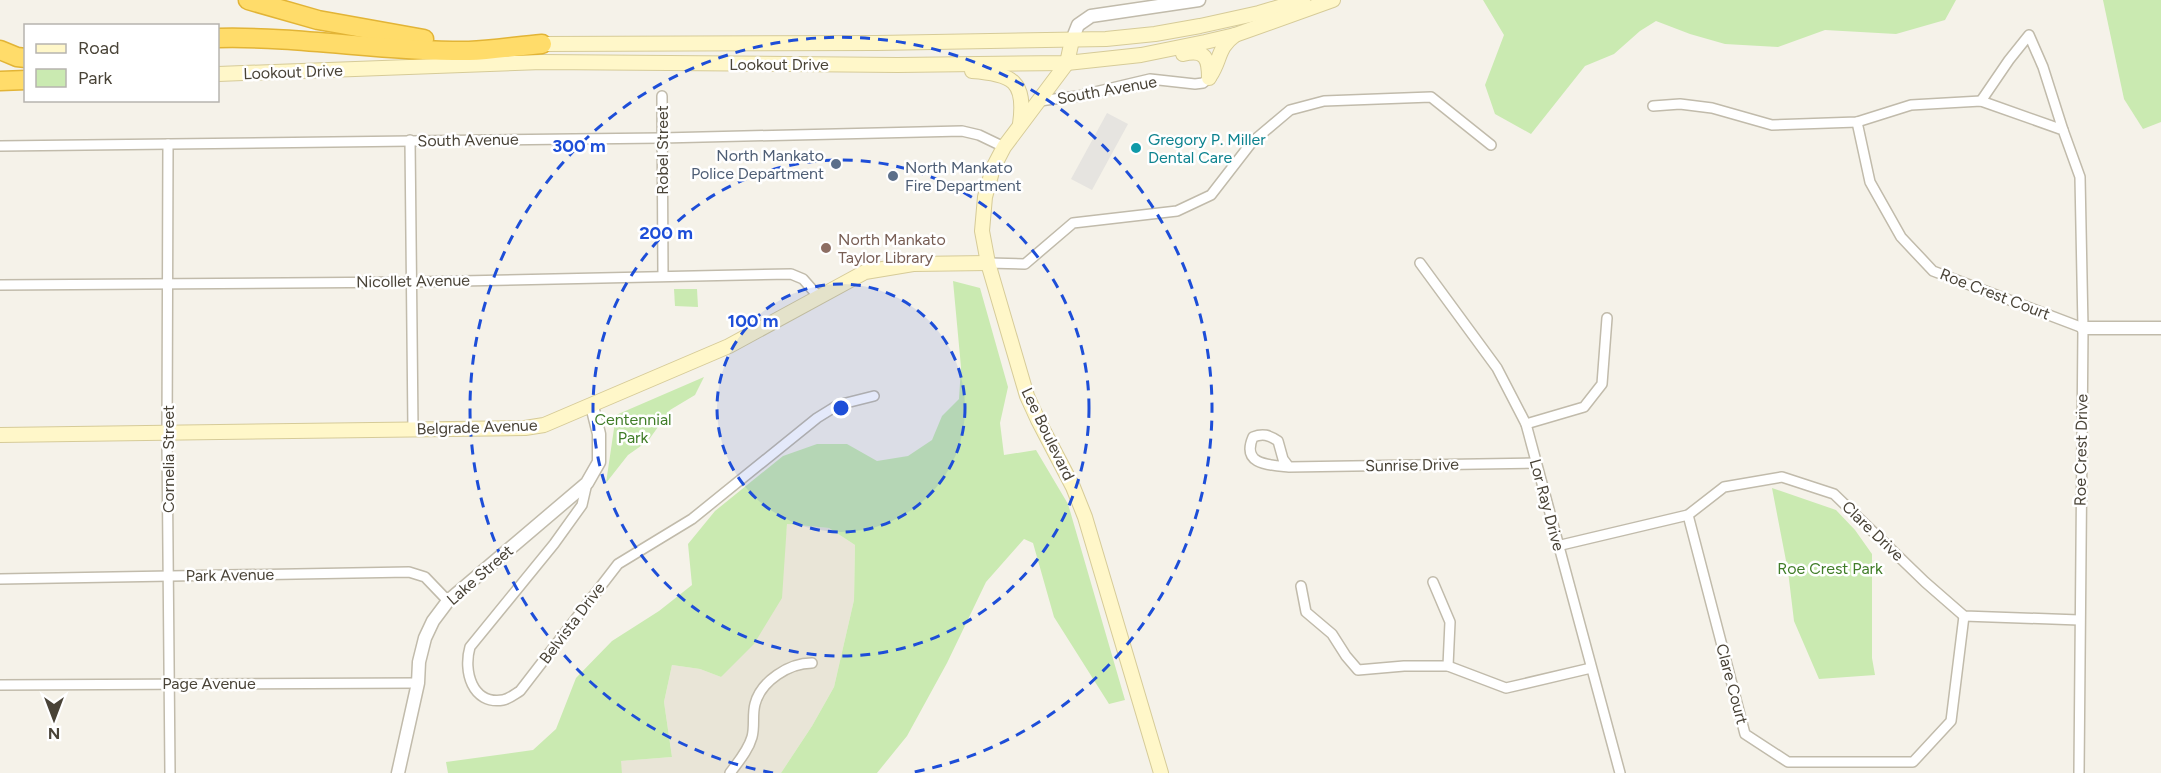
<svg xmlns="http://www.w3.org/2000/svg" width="2161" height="773" font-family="Figtree,sans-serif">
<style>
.residential{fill:#e9e5d7}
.green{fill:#caeab1}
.parking{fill:#e6e4e0}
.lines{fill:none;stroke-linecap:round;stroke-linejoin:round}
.minor-casing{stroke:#c1bbab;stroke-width:12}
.tertiary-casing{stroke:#c1bbab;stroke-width:15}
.secondary-casing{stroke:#d6cb98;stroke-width:16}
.motorway-casing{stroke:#e2b436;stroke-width:21}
.minor{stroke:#fff;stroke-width:9}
.tertiary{stroke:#fff;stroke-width:12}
.secondary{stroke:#fff7c9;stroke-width:14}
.motorway{stroke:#ffdc6a;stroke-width:18}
.ring{fill:none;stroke:#1d4ed8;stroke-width:3;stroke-dasharray:10 8}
.culture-dot{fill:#0f9aa8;stroke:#fff;stroke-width:2}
.service-dot{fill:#5c6f8a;stroke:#fff;stroke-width:2}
.education-dot{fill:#8d6e63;stroke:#fff;stroke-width:2}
.labels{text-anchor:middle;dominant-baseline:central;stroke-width:5;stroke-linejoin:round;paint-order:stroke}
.street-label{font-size:16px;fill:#494337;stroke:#fff}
.culture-label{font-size:16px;fill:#0d838f;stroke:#fff;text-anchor:start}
.service-label{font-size:16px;fill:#4e5e75;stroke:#fff;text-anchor:end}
.education-label{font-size:16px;fill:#785e54;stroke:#fff;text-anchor:start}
.park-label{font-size:16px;fill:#407d28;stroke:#fff}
.centre{fill:#1d4ed8;stroke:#fff;stroke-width:3}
.ring-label{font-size:18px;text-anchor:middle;font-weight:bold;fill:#1d4ed8;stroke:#fff;stroke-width:5;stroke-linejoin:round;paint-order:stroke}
</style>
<rect width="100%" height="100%" fill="#f5f2e9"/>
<!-- residential -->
<polygon class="residential" points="787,524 829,528 855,545 854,600 834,687 812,726 781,773 622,773 620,761 672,757 664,702 672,665 700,669 721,677 784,554"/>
<!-- green -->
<g class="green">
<polygon points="1483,0 1956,0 1945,20 1896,34 1825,30 1778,47 1725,44 1690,34 1656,21 1640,31 1614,54 1585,66 1531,134 1495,114 1485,85 1504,35"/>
<polygon points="2103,0 2161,0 2161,122 2143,129 2124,99"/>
<polygon points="953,281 980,288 1008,387 1000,423 1004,455 1036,450 1068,504 1125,700 1109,704 1054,617 1033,543 1024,539 986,582 947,663 907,736 877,773 781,773 812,726 834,687 854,600 855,545 829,528 787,524 782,598 754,644 721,677 700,669 672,665 664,702 672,757 621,761 622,773 448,773 446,762 533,750 556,729 576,678 612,641 659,611 692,585 688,544 715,511 783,456 817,444 847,444 877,461 908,456 932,440 942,416 959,399 961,367"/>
<polygon points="674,289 697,289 698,307 675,306"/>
<polygon points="704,377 695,395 670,410 648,441 628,455 606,483 616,415"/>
<polygon points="1772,488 1836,510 1855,530 1872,554 1872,658 1875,675 1819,679 1794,621 1788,571"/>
</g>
<!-- parking -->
<polygon class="parking" points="1107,113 1128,124 1092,190 1071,179"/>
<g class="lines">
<!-- minor casing -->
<g class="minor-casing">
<g id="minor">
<polyline points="662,96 663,276"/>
<polyline points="1039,101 1078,96 1150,79 1195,84 1203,83 1209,78"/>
<polyline points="1981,101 2009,60 2029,35 2043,67 2063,130"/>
<polyline points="1653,106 1680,104 1712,108 1772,125 1857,122 1911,105 1981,101 2063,130 2080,177 2083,328 2079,773"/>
<polyline points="1857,122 1870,182 1901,237 1933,271 2083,328"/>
<polyline points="410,140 413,429"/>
<polyline points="168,144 167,441 170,773"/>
<polyline points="0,146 662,138 962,131 979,135 1004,147"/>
<polyline points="988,263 1025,264 1073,223 1177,211 1211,195 1252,142 1290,110 1324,101 1431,97 1491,145"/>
<polyline points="1420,263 1497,368 1526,424 1620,773"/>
<polyline points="0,285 412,282 791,274 803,279 818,296"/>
<polyline points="1526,424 1584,407 1602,384 1607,318"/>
<path d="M 1289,467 C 1269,465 1241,465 1253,437 C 1263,433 1269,435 1278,441 L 1283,459 L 1289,467 L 1535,463"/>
<path d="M 587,483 L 582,505 L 554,544 L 470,647 C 463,671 472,705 503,700 C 509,699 515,694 520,691 L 618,564 L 692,519 L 817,418 L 838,405 L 874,396"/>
<polyline points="1688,515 1745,734 1788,762 1913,762 1951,721 1964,616"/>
<polyline points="1557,546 1688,515 1724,487 1782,477 1834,494 1925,582 1964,616 2079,620"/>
<polyline points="0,579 409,572 425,577 448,601"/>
<polyline points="1433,582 1450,622 1448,666"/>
<polyline points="1301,586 1306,612 1332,634 1346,656 1358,670 1404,666 1448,666 1506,688 1591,668"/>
<polyline points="0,685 418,683"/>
<path d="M 730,773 C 738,762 748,751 752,737 C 755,726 752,715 755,704 C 761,681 789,663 812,663"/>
</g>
</g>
<!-- tertiary casing -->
<g class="tertiary-casing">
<g id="tertiary">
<polyline points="1072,40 1078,25 1091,16 1199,0"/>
<polyline points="2083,328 2161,328"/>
<polyline points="398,773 418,683 419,662 425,638 433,621 448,601 587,483 599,462 599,434 592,406"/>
</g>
</g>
<!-- secondary casing -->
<g class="secondary-casing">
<g id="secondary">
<polyline points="1072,40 1067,63 1004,147 993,168 985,197 982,231 988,263 1027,396 1038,420 1073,487 1085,517 1161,773"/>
<polyline points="542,44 877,43 1106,39 1155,34 1200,26 1259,13 1303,0"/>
<path d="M 1183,54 C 1205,49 1209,58 1209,78"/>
<path d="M 972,71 C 1013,74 1026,81 1020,124"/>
<polyline points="218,74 542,62 898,65 1067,63 1141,55 1205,42 1235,35 1333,0"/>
<path d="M 1210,76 C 1221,60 1217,48 1235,35"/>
<polyline points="0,435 525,428 544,425 729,346 865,272 913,264 988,263"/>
</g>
</g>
<!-- motorway casing -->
<g class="motorway-casing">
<g id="motorway">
<polyline points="248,0 318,20 424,39"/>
<path d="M 218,38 C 302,36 385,52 469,51 C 493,50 518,46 542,44"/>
<polyline points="0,50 17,57 26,58"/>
<polyline points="0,81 26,80"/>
</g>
</g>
<!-- minor -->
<use href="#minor" class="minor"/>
<!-- tertiary -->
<use href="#tertiary" class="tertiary"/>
<!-- secondary -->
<use href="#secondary" class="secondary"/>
<!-- motorway -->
<use href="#motorway" class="motorway"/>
</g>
<!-- distance rings -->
<circle cx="841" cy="408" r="124" fill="#1d4ed8" fill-opacity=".12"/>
<g class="ring">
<circle cx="841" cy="408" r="124"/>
<circle cx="841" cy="408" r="248"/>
<path d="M773 773A371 371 0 1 1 909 773"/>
</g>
<!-- markers -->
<circle class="culture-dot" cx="1136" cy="148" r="6"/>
<g class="service-dot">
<circle cx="836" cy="164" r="6"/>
<circle cx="893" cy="176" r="6"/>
</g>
<circle class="education-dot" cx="826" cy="248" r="6"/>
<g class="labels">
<!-- street labels -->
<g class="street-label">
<text x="779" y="64">Lookout Drive</text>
<text transform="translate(293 72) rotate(-2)">Lookout Drive</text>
<text transform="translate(1107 90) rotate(-10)">South Avenue</text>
<text transform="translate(468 140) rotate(-1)">South Avenue</text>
<text transform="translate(662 150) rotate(-90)">Robel Street</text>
<text transform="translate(413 281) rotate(-1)">Nicollet Avenue</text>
<text transform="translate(1995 294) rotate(21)">Roe Crest Court</text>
<text transform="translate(477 427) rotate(-2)">Belgrade Avenue</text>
<text transform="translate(1048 434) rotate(64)">Lee Boulevard</text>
<text transform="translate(2081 450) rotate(-89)">Roe Crest Drive</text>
<text transform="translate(168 459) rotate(-90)">Cornelia Street</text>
<text transform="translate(1412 465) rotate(-1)">Sunrise Drive</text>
<text transform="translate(1547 505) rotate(75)">Lor Ray Drive</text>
<text transform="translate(1873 531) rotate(44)">Clare Drive</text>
<text transform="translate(230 575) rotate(-1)">Park Avenue</text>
<text transform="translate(480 575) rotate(-41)">Lake Street</text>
<text transform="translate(572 623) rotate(-53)">Belvista Drive</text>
<text x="209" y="683">Page Avenue</text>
<text transform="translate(1732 684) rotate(75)">Clare Court</text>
</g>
<!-- culture labels -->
<g class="culture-label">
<text x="1148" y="139">Gregory P. Miller<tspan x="1148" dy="18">Dental Care</tspan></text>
</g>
<!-- service labels -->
<g class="service-label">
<text x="824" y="155">North Mankato<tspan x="824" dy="18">Police Department</tspan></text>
<text x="905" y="167" text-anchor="start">North Mankato<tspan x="905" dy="18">Fire Department</tspan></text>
</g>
<!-- education labels -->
<g class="education-label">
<text x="838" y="239">North Mankato<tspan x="838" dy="18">Taylor Library</tspan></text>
</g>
<!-- park labels -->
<g class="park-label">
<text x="633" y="419">Centennial<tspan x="633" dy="18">Park</tspan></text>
<text x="1830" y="568">Roe Crest Park</text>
</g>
</g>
<circle cx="841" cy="408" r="9" class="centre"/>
<g class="ring-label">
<text x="579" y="152">300 m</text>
<text x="666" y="239">200 m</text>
<text x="753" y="327">100 m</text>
</g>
<!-- legend -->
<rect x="24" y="24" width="195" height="78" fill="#ffffff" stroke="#b6b4af" stroke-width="1.5"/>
<rect x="36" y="44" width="30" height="9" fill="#fff7c9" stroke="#b6b4af" stroke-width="1.5"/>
<text x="78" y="54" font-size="18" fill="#494337">Road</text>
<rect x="36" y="69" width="30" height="18" fill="#caeab1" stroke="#b6b4af" stroke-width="1.5"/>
<text x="78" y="84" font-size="18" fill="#494337">Park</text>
<!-- north arrow -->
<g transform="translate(54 719) rotate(180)" stroke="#ffffff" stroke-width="4.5" paint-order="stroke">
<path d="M0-4.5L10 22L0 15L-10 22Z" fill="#494337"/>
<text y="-9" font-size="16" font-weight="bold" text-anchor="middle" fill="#494337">N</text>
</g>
</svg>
